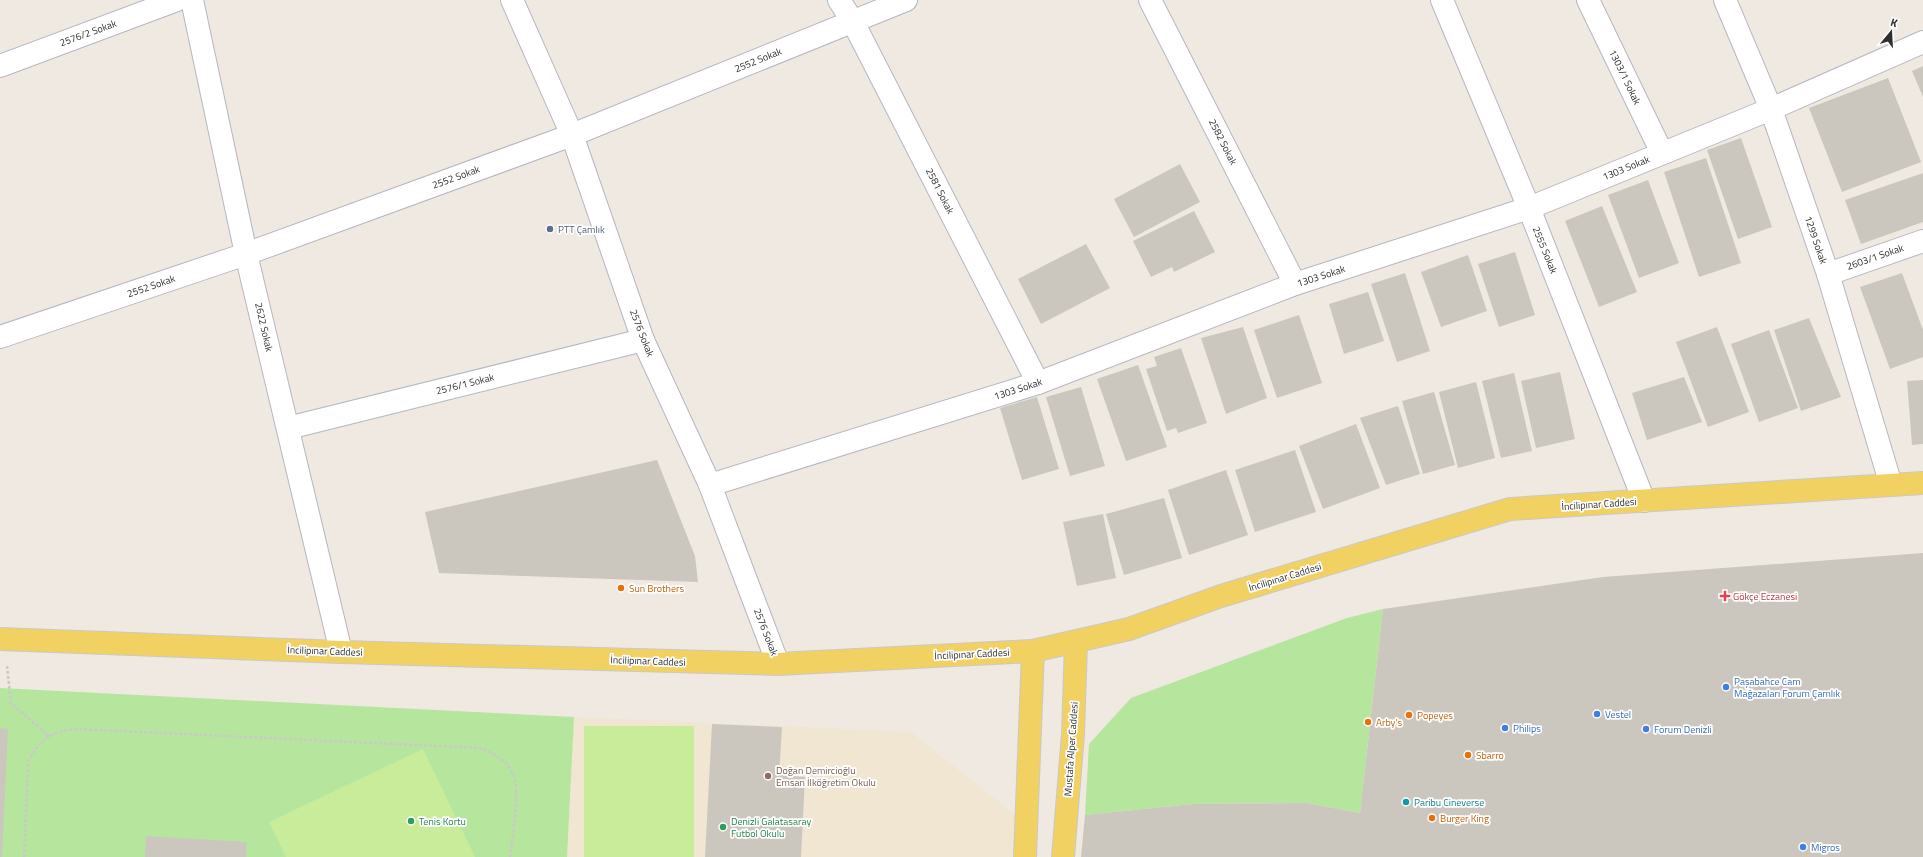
<svg xmlns="http://www.w3.org/2000/svg" width="1923" height="857" font-family="'Titillium Web',sans-serif">
<style>
.education{fill:#f0e6d1}
.green{fill:#b6e59e}
.pitch{fill:#c9ec9a}
.building{fill:#cbc7bf}
.lines{fill:none;stroke-linecap:round;stroke-linejoin:round}
.minor-casing{stroke:#b4b7c1;stroke-width:24}
.major-casing{stroke:#c9c9c9;stroke-width:24}
.path{stroke:#c9c9c9;stroke-width:2.5;stroke-dasharray:3 2;stroke-linecap:butt}
.minor{stroke:#fff;stroke-width:22}
.major{stroke:#f2d163;stroke-width:22}
.service-dot{fill:#5c6f8a;stroke:#fff;stroke-width:1.5}
.food-dot{fill:#e8710a;stroke:#fff;stroke-width:1.5}
.health-dot{fill:#e0444e;stroke:#fff;stroke-width:1.5}
.shop-dot{fill:#3f7fe0;stroke:#fff;stroke-width:1.5}
.education-dot{fill:#8d6e63;stroke:#fff;stroke-width:1.5}
.culture-dot{fill:#0f9aa8;stroke:#fff;stroke-width:1.5}
.leisure-dot{fill:#2e9e5b;stroke:#fff;stroke-width:1.5}
.labels{text-anchor:middle;dominant-baseline:central;stroke-width:3.5;stroke-linejoin:round;paint-order:stroke}
.street-label{font-size:10px;fill:#2e2e2e;stroke:#fff}
.service-label{font-size:10px;fill:#4e5e75;stroke:#fff;text-anchor:start}
.food-label{font-size:10px;fill:#c56008;stroke:#fff;text-anchor:start}
.health-label{font-size:10px;fill:#be3a42;stroke:#fff;text-anchor:start}
.shop-label{font-size:10px;fill:#366cbe;stroke:#fff;text-anchor:start}
.education-label{font-size:10px;fill:#785e54;stroke:#fff;text-anchor:start}
.culture-label{font-size:10px;fill:#0d838f;stroke:#fff;text-anchor:start}
.leisure-label{font-size:10px;fill:#27864d;stroke:#fff;text-anchor:start}
</style>
<rect width="100%" height="100%" fill="#efe9e1"/>
<!-- education -->
<polygon class="education" points="574,717 911,732 1021,820 1018,857 567,857"/>
<!-- green -->
<g class="green">
<polygon points="1383,609 1360,813 1307,803 1193,804 1085,815 1089,744 1131,698 1347,618"/>
<polygon points="0,688 574,717 567,857 0,857"/>
</g>
<!-- pitch -->
<g class="pitch">
<rect x="584" y="726" width="110" height="131"/>
<polygon points="423,749 475,857 286,857 269,822"/>
</g>
<!-- building -->
<g class="building">
<polygon points="1923,66 1923,97 1912,71"/>
<polygon points="1888,78 1921,162 1842,192 1809,108"/>
<polygon points="1741,138 1772,227 1738,239 1707,150"/>
<polygon points="1706,158 1741,263 1699,277 1664,172"/>
<polygon points="1180,164 1200,202 1134,237 1114,199"/>
<polygon points="1923,173 1923,222 1861,244 1845,200"/>
<polygon points="1648,180 1679,263 1639,278 1608,195"/>
<polygon points="1602,206 1637,292 1599,307 1565,221"/>
<polygon points="1194,211 1215,252 1174,272 1172,267 1151,277 1133,241"/>
<polygon points="1086,244 1110,288 1041,324 1018,279"/>
<polygon points="1515,252 1535,315 1499,327 1478,264"/>
<polygon points="1468,255 1487,311 1441,327 1421,272"/>
<polygon points="1405,273 1430,351 1397,362 1371,284"/>
<polygon points="1902,273 1923,330 1923,357 1890,369 1860,287"/>
<polygon points="1368,292 1384,341 1344,354 1329,304"/>
<polygon points="1299,315 1322,383 1277,398 1254,330"/>
<polygon points="1809,318 1841,397 1801,411 1774,330"/>
<polygon points="1243,327 1267,398 1226,414 1201,338"/>
<polygon points="1717,327 1749,412 1708,427 1676,342"/>
<polygon points="1769,330 1798,408 1759,422 1731,344"/>
<polygon points="1181,348 1207,423 1178,433 1176,428 1167,431 1146,369 1157,366 1154,357"/>
<polygon points="1138,365 1167,447 1126,461 1097,379"/>
<polygon points="1560,372 1575,439 1536,448 1521,381"/>
<polygon points="1514,373 1532,451 1501,458 1482,381"/>
<polygon points="1684,377 1702,422 1647,440 1632,393"/>
<polygon points="1923,380 1923,444 1912,445 1907,381"/>
<polygon points="1476,382 1495,458 1458,468 1439,392"/>
<polygon points="1081,387 1105,466 1070,476 1046,397"/>
<polygon points="1434,392 1455,465 1423,474 1402,401"/>
<polygon points="1037,397 1059,469 1022,480 1000,408"/>
<polygon points="1398,406 1420,474 1386,485 1360,418"/>
<polygon points="1356,424 1380,488 1323,509 1299,446"/>
<polygon points="1295,450 1316,512 1255,532 1235,470"/>
<polygon points="657,460 695,556 698,582 439,573 425,512"/>
<polygon points="1226,470 1248,535 1189,555 1168,490"/>
<polygon points="1164,498 1182,558 1124,575 1106,514"/>
<polygon points="1103,514 1116,578 1077,586 1063,522"/>
<polygon points="1923,553 1923,857 1081,857 1085,815 1193,804 1307,803 1360,813 1383,609 1603,577"/>
<polygon points="712,724 782,727 779,775 805,777 801,857 705,857"/>
<polygon points="0,728 8,729 2,857 0,857"/>
<polygon points="146,836 247,842 246,857 145,857"/>
</g>
<g class="lines">
<!-- minor casing -->
<g class="minor-casing">
<g id="minor">
<polyline points="192,0 246,254 341,652"/>
<polyline points="512,0 572,135 643,340 710,485 778,664"/>
<polyline points="839,0 853,22 1038,383"/>
<polyline points="1150,0 1295,284"/>
<polyline points="1442,0 1529,208 1644,501"/>
<polyline points="1588,0 1662,153"/>
<polyline points="1725,0 1771,109 1828,274 1891,485"/>
<polyline points="0,66 177,0"/>
<polyline points="1828,274 1923,241"/>
<polyline points="0,337 246,254 572,135 906,0"/>
<polyline points="288,428 643,340"/>
<polyline points="710,485 1038,383 1295,284 1529,208 1771,109 1923,42"/>
</g>
</g>
<!-- major casing -->
<g class="major-casing">
<g id="major">
<polyline points="0,639 341,652 778,664 1033,651 1129,629 1221,596 1510,509 1923,483"/>
<polyline points="1025,857 1033,651"/>
<polyline points="1063,857 1073,734 1076,642"/>
</g>
</g>
<!-- path -->
<g class="path">
<polyline points="7,666 11,703 49,736"/>
<path d="M 24,857 L 28,763 C 37,741 53,730 76,729 L 480,748 C 493,753 507,760 513,774 C 521,789 512,838 510,857"/>
</g>
<!-- minor -->
<use href="#minor" class="minor"/>
<!-- major -->
<use href="#major" class="major"/>
</g>
<!-- markers -->
<circle class="service-dot" cx="550" cy="229" r="4"/>
<g class="food-dot">
<circle cx="621" cy="588" r="4"/>
<circle cx="1409" cy="715" r="4"/>
<circle cx="1368" cy="722" r="4"/>
<circle cx="1468" cy="755" r="4"/>
<circle cx="1432" cy="818" r="4"/>
</g>
<path class="health-dot" d="M1723 590h4v4h4v4h-4v4h-4v-4h-4v-4h4z"/>
<g class="shop-dot">
<circle cx="1726" cy="687" r="4"/>
<circle cx="1597" cy="714" r="4"/>
<circle cx="1505" cy="728" r="4"/>
<circle cx="1646" cy="729" r="4"/>
<circle cx="1803" cy="847" r="4"/>
</g>
<circle class="education-dot" cx="768" cy="776" r="4"/>
<circle class="culture-dot" cx="1406" cy="802" r="4"/>
<g class="leisure-dot">
<circle cx="411" cy="821" r="4"/>
<circle cx="723" cy="827" r="4"/>
</g>
<g class="labels">
<!-- street labels -->
<g class="street-label">
<text transform="translate(88 33) rotate(-20)">2576/2 Sokak</text>
<text transform="translate(758 60) rotate(-22)">2552 Sokak</text>
<text transform="translate(1625 77) rotate(64)">1303/1 Sokak</text>
<text transform="translate(1223 142) rotate(63)">2582 Sokak</text>
<text transform="translate(1626 168) rotate(-22)">1303 Sokak</text>
<text transform="translate(456 177) rotate(-20)">2552 Sokak</text>
<text transform="translate(940 191) rotate(63)">2581 Sokak</text>
<text transform="translate(1816 240) rotate(71)">1299 Sokak</text>
<text transform="translate(1545 250) rotate(68)">2555 Sokak</text>
<text transform="translate(1875 257) rotate(-19)">2603/1 Sokak</text>
<text transform="translate(1321 276) rotate(-18)">1303 Sokak</text>
<text transform="translate(151 286) rotate(-19)">2552 Sokak</text>
<text transform="translate(264 327) rotate(77)">2622 Sokak</text>
<text transform="translate(642 333) rotate(69)">2576 Sokak</text>
<text transform="translate(465 384) rotate(-14)">2576/1 Sokak</text>
<text transform="translate(1018 389) rotate(-18)">1303 Sokak</text>
<text transform="translate(1599 504) rotate(-4)">İncilipınar Caddesi</text>
<text transform="translate(1285 577) rotate(-17)">İncilipınar Caddesi</text>
<text transform="translate(766 632) rotate(69)">2576 Sokak</text>
<text transform="translate(325 651) rotate(2)">İncilipınar Caddesi</text>
<text transform="translate(972 654) rotate(-3)">İncilipınar Caddesi</text>
<text transform="translate(648 661) rotate(2)">İncilipınar Caddesi</text>
<text transform="translate(1071 749) rotate(-86)">Mustafa Alper Caddesi</text>
</g>
<!-- service labels -->
<g class="service-label">
<text x="558" y="229">PTT Çamlık</text>
</g>
<!-- food labels -->
<g class="food-label">
<text x="629" y="588">Sun Brothers</text>
<text x="1417" y="715">Popeyes</text>
<text x="1376" y="722">Arby's</text>
<text x="1476" y="755">Sbarro</text>
<text x="1440" y="818">Burger King</text>
</g>
<!-- health labels -->
<g class="health-label">
<text x="1733" y="596">Gökçe Eczanesi</text>
</g>
<!-- shop labels -->
<g class="shop-label">
<text x="1734" y="681">Paşabahce Cam<tspan x="1734" dy="12">Mağazaları Forum Çamlık</tspan></text>
<text x="1605" y="714">Vestel</text>
<text x="1513" y="728">Philips</text>
<text x="1654" y="729">Forum Denizli</text>
<text x="1811" y="847">Migros</text>
</g>
<!-- education labels -->
<g class="education-label">
<text x="776" y="770">Doğan Demircioğlu<tspan x="776" dy="12">Emsan İlköğretim Okulu</tspan></text>
</g>
<!-- culture labels -->
<g class="culture-label">
<text x="1414" y="802">Paribu Cineverse</text>
</g>
<!-- leisure labels -->
<g class="leisure-label">
<text x="419" y="821">Tenis Kortu</text>
<text x="731" y="821">Denizli Galatasaray<tspan x="731" dy="12">Futbol Okulu</tspan></text>
</g>
</g>
<!-- north arrow -->
<g transform="translate(1891 32) rotate(18)" stroke="#ffffff" stroke-width="3" paint-order="stroke">
<path d="M0-3L7 15L0 10L-7 15Z" fill="#2e2e2e"/>
<text y="-6" font-size="11" font-weight="bold" text-anchor="middle" fill="#2e2e2e">K</text>
</g>
</svg>
